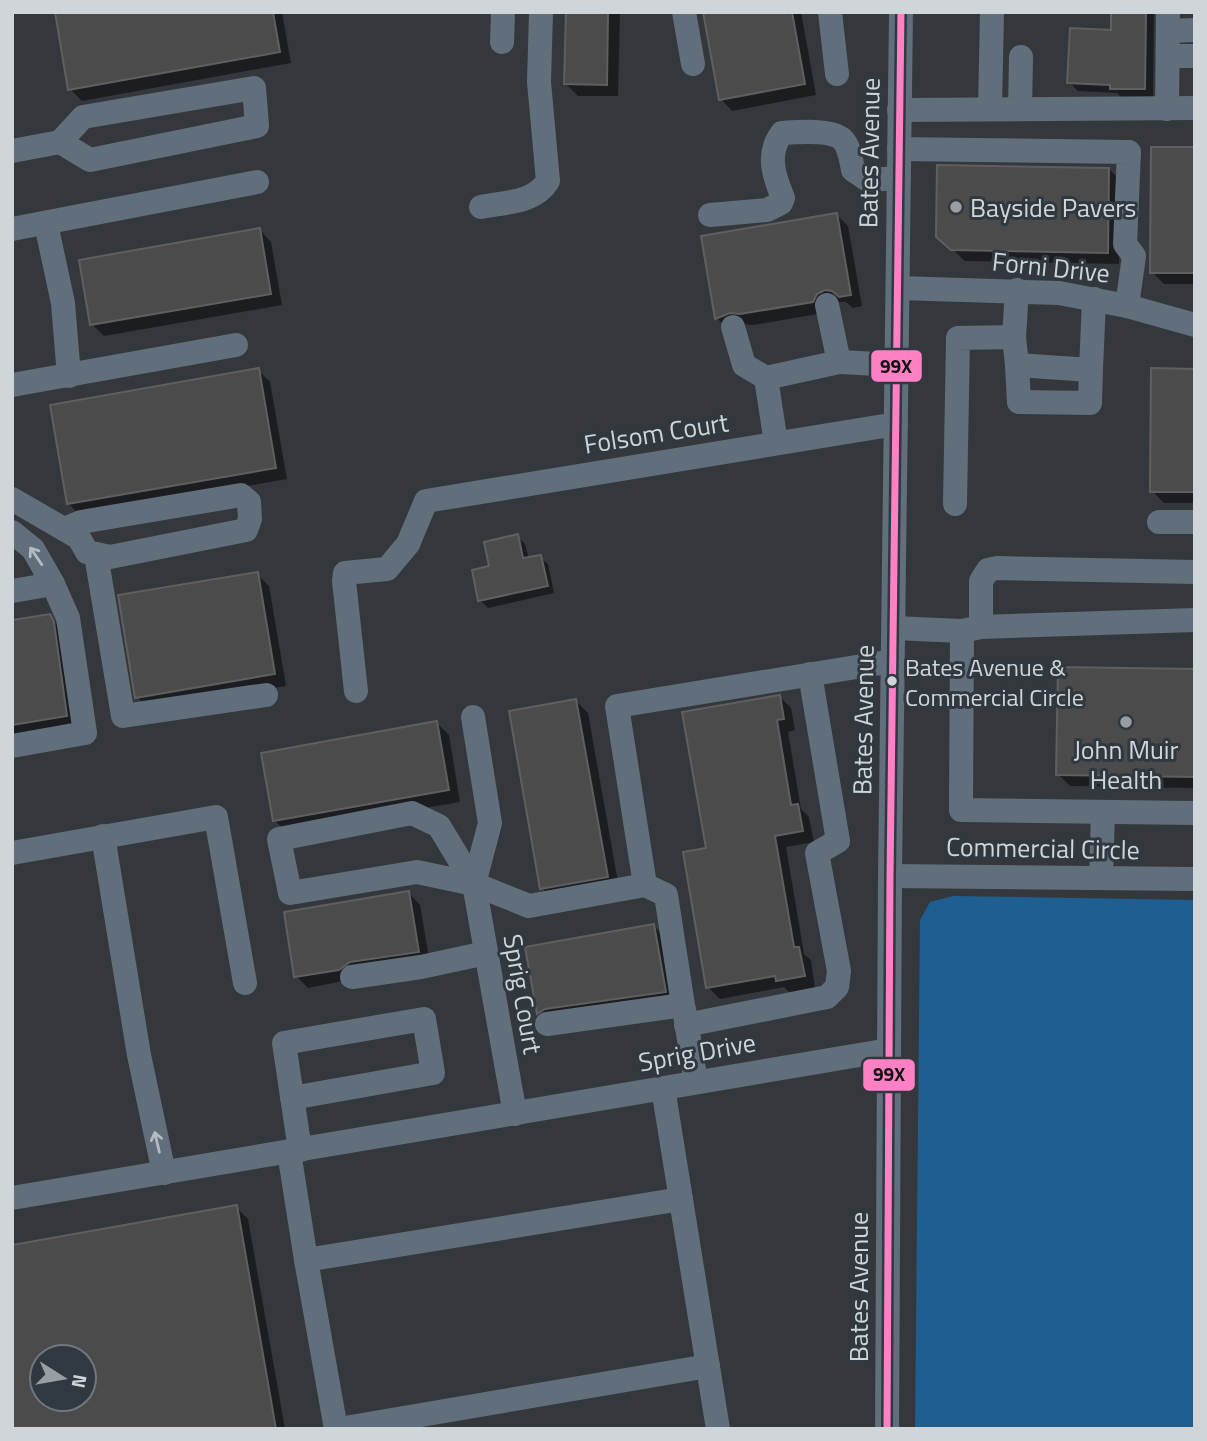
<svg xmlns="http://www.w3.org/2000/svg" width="1207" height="1441" font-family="'Titillium Web',sans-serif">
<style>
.green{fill:#1e5e91}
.shadow{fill:#0007;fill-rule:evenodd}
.building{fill:#4b4b4c;stroke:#5f5f60;stroke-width:2;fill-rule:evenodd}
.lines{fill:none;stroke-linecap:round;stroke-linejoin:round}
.minor{stroke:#616e7b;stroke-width:24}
.bus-1-casing{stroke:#303840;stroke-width:12}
.bus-1{stroke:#ff80c5;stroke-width:7}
.oneway{stroke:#b4bbc2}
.poi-dot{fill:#999ea3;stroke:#303840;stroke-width:2.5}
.bus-dot{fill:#d0d5da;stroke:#303840;stroke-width:2.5}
.labels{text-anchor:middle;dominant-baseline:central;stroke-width:6;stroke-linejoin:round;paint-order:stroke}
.bus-label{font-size:24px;fill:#d0d5da;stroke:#303840;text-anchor:start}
.street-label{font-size:26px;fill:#d0d5da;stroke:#303840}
.poi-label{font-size:26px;fill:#d0d5da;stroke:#303840;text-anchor:start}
.line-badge{stroke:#303840;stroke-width:2.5}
.pale-badge-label{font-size:19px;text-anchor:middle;font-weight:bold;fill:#111}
</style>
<rect width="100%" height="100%" fill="#34383c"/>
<!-- green -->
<polygon class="green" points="953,896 1195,900 1195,1429 915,1429 920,920 930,902"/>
<!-- shadow -->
<g class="shadow">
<polygon points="57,12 282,12 291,63 82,101 70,89"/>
<polygon points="568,12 620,12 618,96 578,96 566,84"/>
<polygon points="705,12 801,12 816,95 732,111 721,99"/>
<polygon points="1113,12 1154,12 1153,97 1121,97 1117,93 1078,91 1069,82 1113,32"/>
<polygon points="1195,148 1195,284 1164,284 1152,272"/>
<polygon points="1109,169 1121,181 1119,264 965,261 951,248"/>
<polygon points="836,214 848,226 862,306 853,308 846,302 837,302 824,313 753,325 742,324 728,329 717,318"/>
<polygon points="260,230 271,242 282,305 104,336 92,324"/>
<polygon points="258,370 270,382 287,479 80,515 68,503"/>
<polygon points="1195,370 1195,503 1164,503 1152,491"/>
<polygon points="517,536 525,544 529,559 540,557 548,564 554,593 488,608 480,600 491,567"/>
<polygon points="257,574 269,586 286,686 149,709 137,697"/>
<polygon points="49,616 61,628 78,727 12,738 12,622"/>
<polygon points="1195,670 1195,788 1070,786 1058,774"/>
<polygon points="779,696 791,708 795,730 788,732 801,809 809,817 814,842 786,847 804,954 811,960 815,988 789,992 784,987 720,999 708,987 708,850"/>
<polygon points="576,701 588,713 619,888 554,900 542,888"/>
<polygon points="437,723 449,735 460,802 287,832 275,821"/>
<polygon points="409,893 420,905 430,964 308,988 296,976"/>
<polygon points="654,926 666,938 677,1004 550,1025 538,1013"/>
<path d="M 236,1207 L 248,1219 L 285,1429 L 12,1429 L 12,1247 ZM 42,1357 L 84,1357 L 84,1399 L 42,1399 Z"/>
</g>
<!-- building -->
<g class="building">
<polygon points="55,12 273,12 280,52 68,90"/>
<polygon points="566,12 608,12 607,85 564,84"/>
<polygon points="703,12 792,12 805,84 719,100"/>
<polygon points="1111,12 1146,12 1145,89 1110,89 1110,85 1067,83 1070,28 1111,30"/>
<polygon points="1151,147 1195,147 1195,273 1150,273"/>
<polygon points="937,165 1109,168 1108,253 951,250 936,237"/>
<polygon points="837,213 851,295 839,297 832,291 825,290 817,294 813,302 740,314 730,313 715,319 701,236"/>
<polygon points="260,228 271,294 90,325 79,260"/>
<polygon points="259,368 276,468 67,504 50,405"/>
<polygon points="1151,368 1195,369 1195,492 1150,492"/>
<polygon points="518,534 523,558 541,555 548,586 478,601 472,570 489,566 484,542"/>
<polygon points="258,572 275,674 135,698 118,595"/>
<polygon points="50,614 54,622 67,716 12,725 12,620"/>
<polygon points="1058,667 1195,669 1195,777 1056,775"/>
<polygon points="780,695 784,719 777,720 791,805 798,804 803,831 775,836 794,947 799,947 805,976 776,981 775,976 706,988 683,852 706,848 682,712"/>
<polygon points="576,699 608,877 540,889 509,711"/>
<polygon points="437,721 449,790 273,821 261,753"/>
<polygon points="409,891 419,952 350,962 339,970 294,977 284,912"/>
<polygon points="654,924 666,992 545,1009 537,1014 525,947"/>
<path d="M 237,1205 L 276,1429 L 12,1429 L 12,1245 ZM 42,1357 L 84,1357 L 84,1399 L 42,1399 Z"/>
</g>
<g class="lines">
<!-- minor -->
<g class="minor">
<polyline points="684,12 693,64"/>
<polyline points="830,12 837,74"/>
<polyline points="1168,31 1195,30"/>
<polyline points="502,42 503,12"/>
<polyline points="1168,56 1195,56"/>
<polyline points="990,109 992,12"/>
<polyline points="1020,109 1021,57"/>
<polyline points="1167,109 1168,12"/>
<polyline points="899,110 1195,108"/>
<polyline points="899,149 1129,152 1125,244 1134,256 1127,306"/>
<polyline points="12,151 60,142 83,117 254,88 257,126 90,160 60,142"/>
<path d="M 481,207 C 506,202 534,203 548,181 L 539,82 L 541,12"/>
<path d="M 710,215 L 767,210 L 781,203 L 783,198 C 774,176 766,154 782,133 C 797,132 830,129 842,139 C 850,147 851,160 853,170 L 868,180 L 899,178"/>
<polyline points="46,224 63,303 69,376"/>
<polyline points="12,229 257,182"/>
<polyline points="898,288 1059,293 1127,306 1195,325"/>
<polyline points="827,305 839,362 897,365"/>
<polyline points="733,327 744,365 766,378"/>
<polyline points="1014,337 1017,365 1091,370 1094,299"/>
<polyline points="1017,365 1019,402 1090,403 1091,370"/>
<polyline points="12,385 236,345"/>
<polyline points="776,443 766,378 839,362"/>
<polyline points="12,499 79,538 87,552 110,557 246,530 250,519 249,502 241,495 81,522 64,529"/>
<polyline points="955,504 958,338 1014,337 1017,290"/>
<polyline points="1159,522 1195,522"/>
<polyline points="12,532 33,549 53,584 68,618 85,733 12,746"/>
<polyline points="96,555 123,716 266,695"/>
<polyline points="12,591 53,584"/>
<polyline points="981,627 981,581 988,570 997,568 1195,572"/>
<polyline points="894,628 962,631 981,627 1195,620"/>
<polyline points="962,631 961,810 1195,813"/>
<polyline points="356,691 344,581 345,573 387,569 408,544 426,501 896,424"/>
<polyline points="473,717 490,823 474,884"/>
<polyline points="103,836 139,1055 164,1173"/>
<polyline points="12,853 216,817 245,983"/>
<polyline points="890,876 1195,879"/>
<polyline points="1101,878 1103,812"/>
<polyline points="352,977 421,967 486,953"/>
<polyline points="684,1009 696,1082"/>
<polyline points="547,1024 683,1005 666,895 645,885"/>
<polyline points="686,1025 827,997 837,987 839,971 817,853 838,841 810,674"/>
<polyline points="663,1088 718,1429"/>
<polyline points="292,1098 433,1073 424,1019 284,1043 300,1150"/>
<polyline points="515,1114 474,884 439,826 412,813 279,839 290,893 417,872 474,884 529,906 645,885 617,706 893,661"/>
<polyline points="289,1152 306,1260 681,1199"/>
<polyline points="12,1198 889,1050"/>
<polyline points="306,1260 336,1429"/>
<polyline points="339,1429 708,1366"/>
<polyline points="887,1429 890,876 901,12"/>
</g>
<!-- bus-1 casing -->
<g class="bus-1-casing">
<polyline id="bus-1" points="887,1429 890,876 901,12"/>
</g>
<!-- bus-1 -->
<use href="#bus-1" class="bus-1"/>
</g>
<!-- one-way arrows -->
<defs><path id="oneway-shaft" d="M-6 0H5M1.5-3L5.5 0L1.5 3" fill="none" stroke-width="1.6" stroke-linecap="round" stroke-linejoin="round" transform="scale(1.75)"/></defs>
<g class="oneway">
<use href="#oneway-shaft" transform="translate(36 556) rotate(-124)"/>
<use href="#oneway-shaft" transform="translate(157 1142) rotate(-103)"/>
</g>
<!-- markers -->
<g class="poi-dot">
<circle cx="956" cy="207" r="7"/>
<circle cx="1126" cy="722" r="7"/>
</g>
<circle class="bus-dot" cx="892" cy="681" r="6"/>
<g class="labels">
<!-- bus labels -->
<g class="bus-label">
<text x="905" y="667">Bates Avenue &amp;<tspan x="905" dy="30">Commercial Circle</tspan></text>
</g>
<!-- street labels -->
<g class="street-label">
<text transform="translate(869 153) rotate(-89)">Bates Avenue</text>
<text transform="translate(1051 267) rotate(6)">Forni Drive</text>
<text transform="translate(656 433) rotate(-9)">Folsom Court</text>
<text transform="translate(863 720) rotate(-89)">Bates Avenue</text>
<text transform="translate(1043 848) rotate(1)">Commercial Circle</text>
<text transform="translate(523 994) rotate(80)">Sprig Court</text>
<text transform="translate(697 1052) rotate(-10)">Sprig Drive</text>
<text transform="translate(858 1287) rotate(-90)">Bates Avenue</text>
</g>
<!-- poi labels -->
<g class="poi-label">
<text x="970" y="207">Bayside Pavers</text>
<text x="1126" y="749" text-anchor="middle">John Muir<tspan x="1126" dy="30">Health</tspan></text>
</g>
</g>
<g class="line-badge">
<rect x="870" y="349" width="53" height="34" rx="7" fill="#ff80c5"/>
<rect x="862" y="1058" width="54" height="34" rx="7" fill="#ff80c5"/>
</g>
<g class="pale-badge-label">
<text x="896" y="373">99X</text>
<text x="889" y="1081">99X</text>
</g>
<!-- border -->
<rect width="1207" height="1441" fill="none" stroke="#d0d5da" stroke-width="28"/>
<!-- north arrow -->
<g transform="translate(63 1378) rotate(101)"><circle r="33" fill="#303840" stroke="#70777e" stroke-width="2"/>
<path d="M0-5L12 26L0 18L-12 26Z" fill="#999ea3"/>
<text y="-10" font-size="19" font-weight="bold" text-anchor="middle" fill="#d0d5da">N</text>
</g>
</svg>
